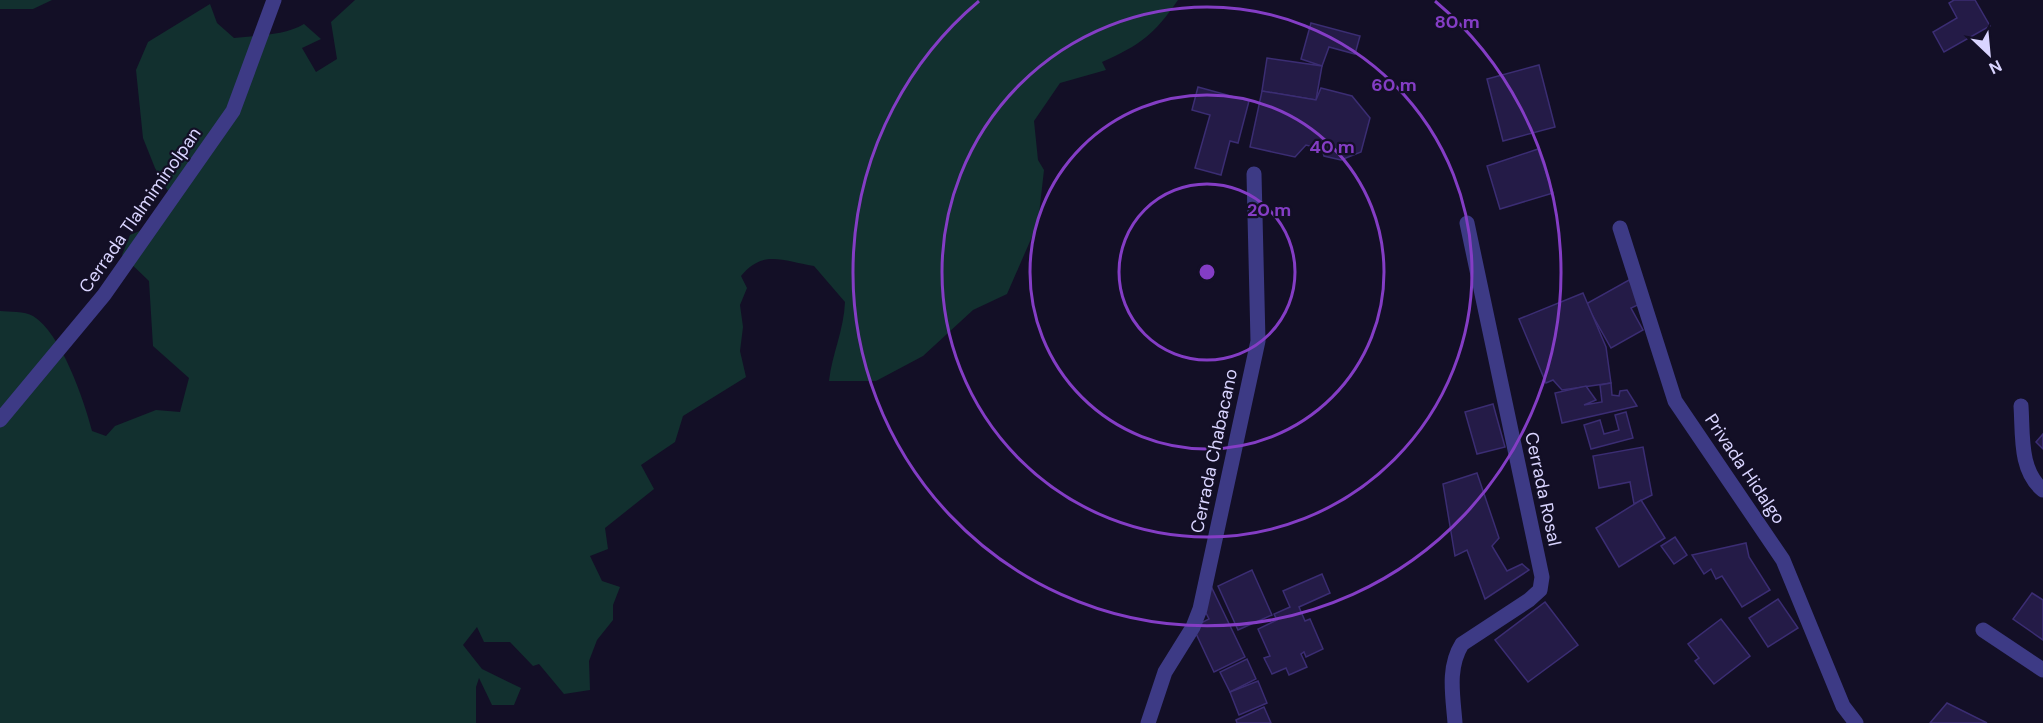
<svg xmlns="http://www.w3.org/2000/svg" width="2043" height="723" font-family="'DM Sans',sans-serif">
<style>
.green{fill:#12302f}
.building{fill:#241b47;stroke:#3b2d73;stroke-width:1.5}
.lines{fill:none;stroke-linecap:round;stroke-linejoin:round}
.minor{stroke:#3d3a85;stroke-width:15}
.ring{fill:none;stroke:#843dc5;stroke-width:3}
.labels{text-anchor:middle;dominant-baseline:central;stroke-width:4.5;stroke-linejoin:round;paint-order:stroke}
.street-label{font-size:18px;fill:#d9d4ff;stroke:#130f26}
.centre{fill:#843dc5;stroke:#130f26;stroke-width:3}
.ring-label{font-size:18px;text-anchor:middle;font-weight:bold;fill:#843dc5;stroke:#130f26;stroke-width:4.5;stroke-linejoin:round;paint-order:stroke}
</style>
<rect width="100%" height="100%" fill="#130f26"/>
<!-- green -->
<g class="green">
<polygon points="0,0 52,0 33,9 0,9"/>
<path d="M 355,0 L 1178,0 C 1154,35 1140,45 1102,62 L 1106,70 L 1060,83 L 1034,121 L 1038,160 L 1044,170 L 1038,223 L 1007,294 L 973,310 L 923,356 L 876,381 L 829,381 C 832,354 844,330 845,302 L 814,266 C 783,261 763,249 741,276 L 747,288 L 740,305 L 743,327 L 740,351 L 746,377 L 683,416 L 675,442 L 641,465 L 654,489 L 605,528 L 608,549 L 590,556 L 602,581 L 620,587 L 613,605 L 613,620 L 597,640 L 589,661 L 590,690 L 564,694 L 539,664 L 533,666 L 510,642 L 484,642 L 477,627 L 463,645 L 482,669 L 521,688 L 514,705 L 492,705 L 479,678 L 476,687 L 476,723 L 0,723 L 0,311 C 9,312 25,311 33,316 C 61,333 84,400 92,431 L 106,436 L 115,426 L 156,410 L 180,412 L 189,378 L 153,346 L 149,281 L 122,255 L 130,235 L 154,225 L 172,198 L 155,168 L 143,138 L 136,70 L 148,42 L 210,4 L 217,23 L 234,38 C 257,35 284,36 304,24 L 321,39 L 302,48 L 316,72 L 337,59 L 331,22 Z"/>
</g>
<!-- building -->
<g class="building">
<polygon points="1954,0 1975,0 1990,26 1944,52 1933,32 1957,18 1949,3"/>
<polygon points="1311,23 1360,36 1355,54 1329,47 1322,66 1301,59"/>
<polygon points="1267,58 1322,66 1316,100 1262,91"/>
<polygon points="1539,65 1555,127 1503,141 1487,79"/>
<polygon points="1198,87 1249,101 1238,143 1230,141 1221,175 1195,168 1210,115 1192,110"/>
<polygon points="1321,88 1352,96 1370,118 1361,152 1341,160 1324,156 1322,149 1306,145 1295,157 1250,147 1262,91 1316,100"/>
<polygon points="1538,149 1553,193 1500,209 1487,166"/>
<polygon points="1629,280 1642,303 1631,308 1643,330 1611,348 1586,304"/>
<polygon points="1583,293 1606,347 1611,383 1562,390 1553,380 1546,383 1519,319"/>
<polygon points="1611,383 1612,395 1619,396 1620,391 1627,390 1637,406 1562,423 1555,393 1586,386 1596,400 1584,405 1602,402 1600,385"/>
<polygon points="1493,404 1505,447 1477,454 1465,412"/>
<polygon points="1626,412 1633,438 1591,449 1584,425 1600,420 1604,434 1619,430 1615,415"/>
<polygon points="2043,434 2043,449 2036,442"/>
<polygon points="1643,447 1652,495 1634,504 1630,482 1599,488 1593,456"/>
<polygon points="1477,473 1499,538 1492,546 1507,571 1522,564 1529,570 1485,599 1467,550 1455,556 1443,484"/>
<polygon points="1641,500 1665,538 1619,567 1596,528"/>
<polygon points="1675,537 1687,555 1674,564 1661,546"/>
<polygon points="1746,543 1749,557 1770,590 1742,607 1722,576 1716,579 1711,569 1704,574 1692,555"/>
<polygon points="1252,570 1272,615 1238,630 1218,586"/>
<polygon points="1322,574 1330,593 1299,607 1305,621 1310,619 1323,649 1306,657 1304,652 1301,654 1307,667 1289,675 1286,668 1272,674 1264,658 1270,656 1258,629 1277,620 1274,614 1290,607 1283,591"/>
<polygon points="1208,580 1245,657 1214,672 1193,627 1209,619 1203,607"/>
<polygon points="2032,593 2043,600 2043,640 2013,619"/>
<polygon points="1778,599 1798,628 1768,647 1749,618"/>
<polygon points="1545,602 1578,645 1528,682 1495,640"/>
<polygon points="1721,619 1750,656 1714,684 1695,661 1699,658 1688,644"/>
<polygon points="1247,659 1256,679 1230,692 1220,672"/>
<polygon points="1258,681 1267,703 1239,715 1230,692"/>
<polygon points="1947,703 1987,723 1930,723"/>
<polygon points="1264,707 1271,723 1237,723 1236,720"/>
</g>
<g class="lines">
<!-- minor -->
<g class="minor">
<polyline points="1620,228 1675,401 1783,560 1843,706 1856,723"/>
<path d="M 2021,406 C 2023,434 2019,471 2043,490"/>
<polyline points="0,420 104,295 233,111 274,0"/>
<polyline points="1983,630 2043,670"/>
<polyline points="1148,723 1165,672 1193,627 1200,609 1258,341 1254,174"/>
<path d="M 1455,723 C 1453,696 1447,668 1462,644 L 1529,600 L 1540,590 L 1542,577 L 1467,223"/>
</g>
</g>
<!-- distance rings -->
<g class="ring">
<circle cx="1207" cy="272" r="88"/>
<circle cx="1207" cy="272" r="177"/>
<circle cx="1207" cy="272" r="265"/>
<path d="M1435 1A354 354 0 1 1 979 1"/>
</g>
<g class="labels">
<!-- street labels -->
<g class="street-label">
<text transform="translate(140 210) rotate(-55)">Cerrada Tlalmiminolpan</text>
<text transform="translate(1214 451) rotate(-78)">Cerrada Chabacano</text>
<text transform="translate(1745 469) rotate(56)">Privada Hidalgo</text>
<text transform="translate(1543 489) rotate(78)">Cerrada Rosal</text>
</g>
</g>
<circle cx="1207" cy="272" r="9" class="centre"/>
<g class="ring-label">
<text x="1457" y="28">80 m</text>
<text x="1394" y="91">60 m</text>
<text x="1332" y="153">40 m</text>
<text x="1269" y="216">20 m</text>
</g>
<!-- north arrow -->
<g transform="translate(1989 54) rotate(154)" stroke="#130f26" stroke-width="4.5" paint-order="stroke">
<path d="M0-4.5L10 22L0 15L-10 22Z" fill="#d9d4ff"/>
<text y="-9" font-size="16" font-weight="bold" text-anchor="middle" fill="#d9d4ff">N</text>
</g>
</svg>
